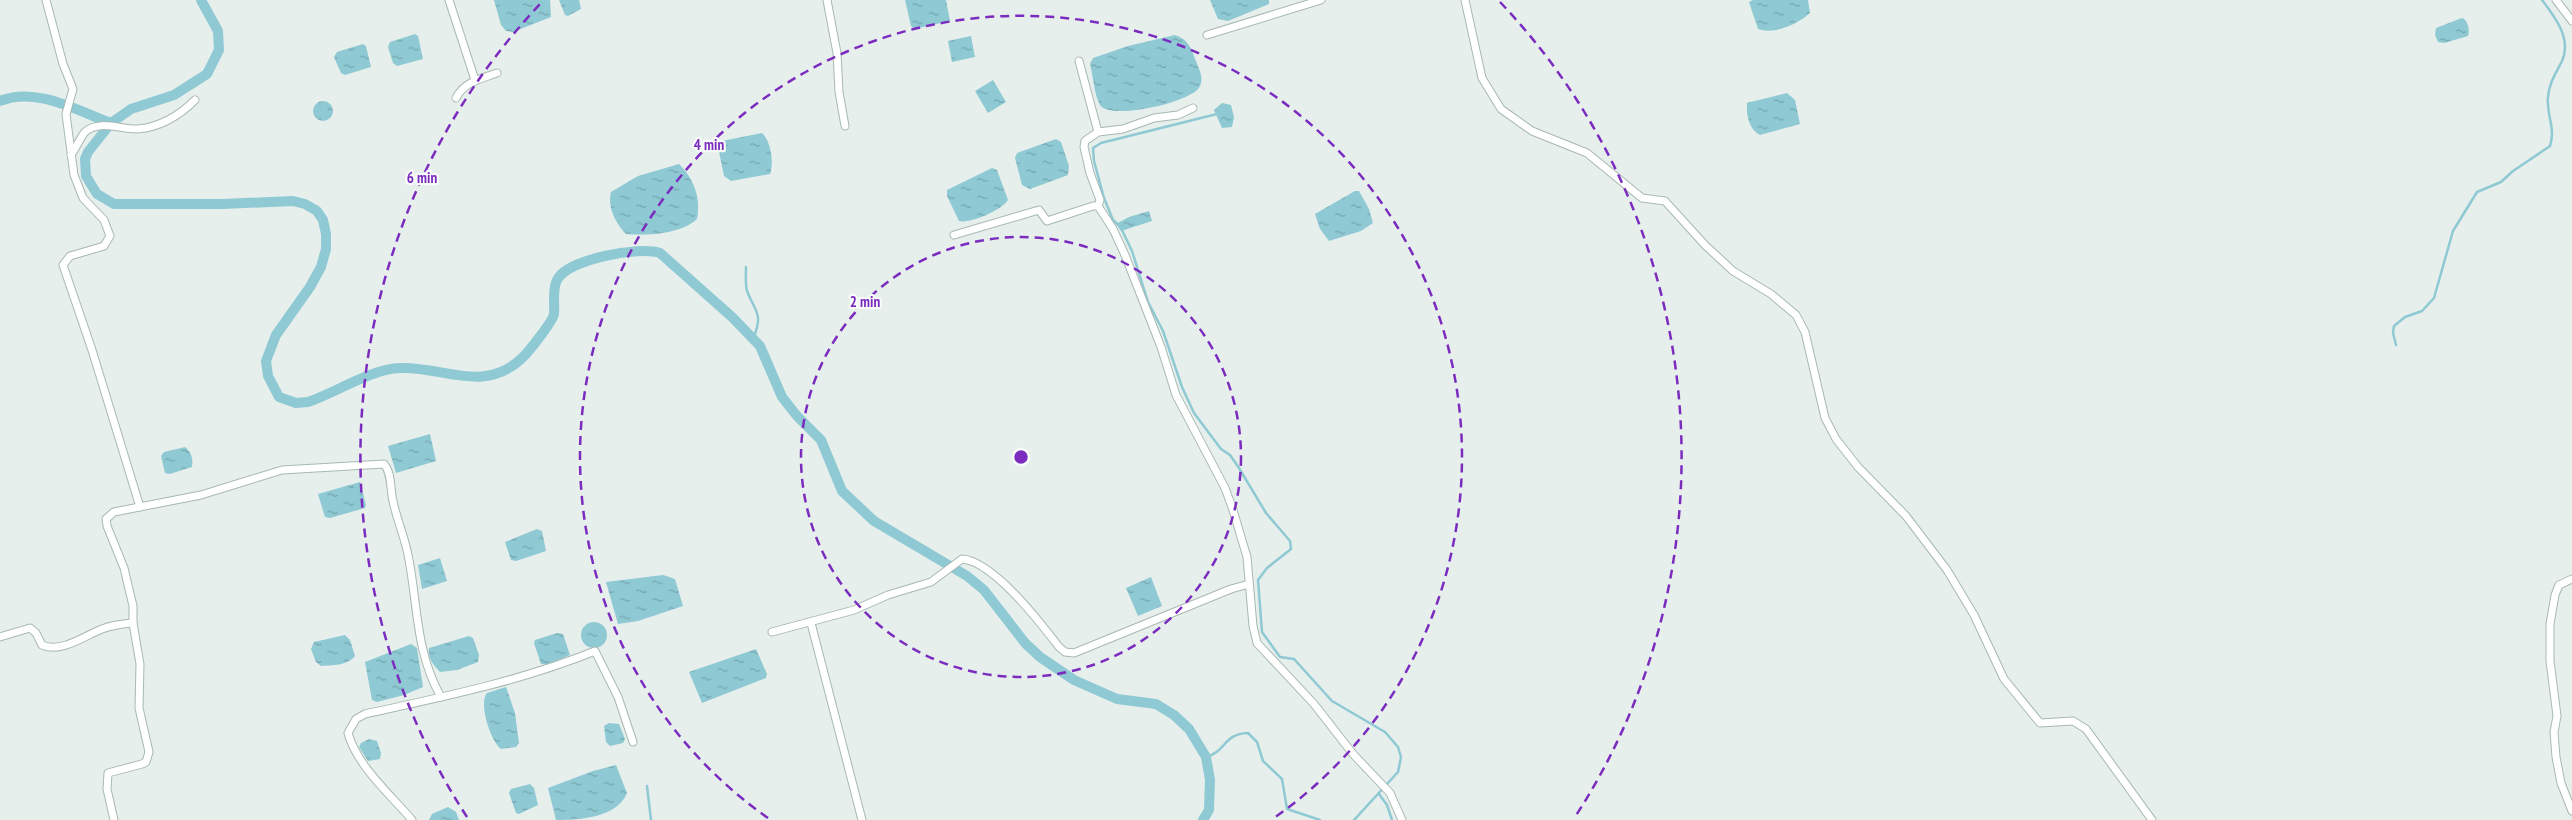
<svg xmlns="http://www.w3.org/2000/svg" width="2572" height="820" font-family="'PT Sans Narrow',sans-serif">
<style>
.water{fill:url(#water-ripples)}
.lines{fill:none;stroke-linecap:round;stroke-linejoin:round}
.stream{stroke:#8ec9d4;stroke-width:2.5}
.canal{stroke:#8ec9d4;stroke-width:10}
.street-casing{stroke:#a8b8b2;stroke-width:9}
.street{stroke:#fff;stroke-width:7}
.ring{fill:none;stroke:#7b2cbf;stroke-width:2.5;stroke-dasharray:9 6}
.centre{fill:#7b2cbf;stroke:#f7fbf9;stroke-width:2.5}
.ring-label{font-size:15px;text-anchor:middle;font-weight:bold;fill:#7b2cbf;stroke:#f7fbf9;stroke-width:4.5;stroke-linejoin:round;paint-order:stroke}
</style>
<defs>
<pattern id="water-ripples" width="26" height="14" patternUnits="userSpaceOnUse" patternTransform="scale(1.25)"><rect width="26" height="14" fill="#8ec9d4"/><path d="M2 4q2-2 4 0t4 0M15 11q2-2 4 0t4 0" fill="none" stroke="#74a5ad"/></pattern>
</defs>
<rect width="100%" height="100%" fill="#e6efeb"/>
<!-- water -->
<g class="water">
<polygon points="494,0 550,0 551,17 513,32 506,31 501,25"/>
<polygon points="559,0 579,0 581,9 568,16 565,15"/>
<polygon points="905,0 946,0 950,21 914,29 911,26"/>
<polygon points="1210,0 1269,0 1269,4 1228,21 1218,19"/>
<path d="M 1753,0 L 1808,0 L 1810,13 C 1798,24 1774,35 1758,29 L 1749,2 Z"/>
<path d="M 2462,18 C 2468,20 2470,30 2468,36 L 2444,43 L 2438,42 L 2435,35 L 2436,28 Z"/>
<polygon points="415,34 418,36 423,59 397,66 393,63 388,47 390,42"/>
<path d="M 1175,35 C 1189,40 1191,48 1196,61 C 1199,69 1204,78 1200,86 C 1194,102 1110,121 1100,105 C 1094,94 1093,75 1090,64 L 1093,58 L 1128,46 Z"/>
<polygon points="971,36 975,57 952,62 948,41"/>
<polygon points="363,44 366,46 371,67 345,75 341,73 334,57 337,52"/>
<polygon points="993,80 1006,102 988,113 975,91"/>
<path d="M 1787,93 L 1795,100 L 1800,124 L 1760,135 C 1749,130 1746,115 1747,103 Z"/>
<circle cx="323" cy="111" r="10"/>
<polygon points="1222,103 1231,105 1234,117 1232,127 1222,128 1214,110"/>
<path d="M 762,133 C 771,141 774,163 770,174 L 731,181 L 724,176 L 718,147 L 722,141 Z"/>
<polygon points="1056,139 1061,142 1069,166 1068,175 1030,189 1022,185 1015,158 1017,153"/>
<path d="M 679,164 C 694,179 701,198 697,219 C 681,234 647,236 626,234 C 616,224 607,207 611,192 L 638,176 Z"/>
<path d="M 992,168 L 997,170 L 1008,200 C 1002,210 970,224 959,221 L 947,196 L 947,190 Z"/>
<polygon points="1355,191 1359,191 1369,209 1373,223 1361,231 1329,241 1320,229 1315,214"/>
<polygon points="1149,211 1152,221 1121,231 1116,224 1129,217"/>
<polygon points="430,434 436,461 396,473 388,446"/>
<path d="M 185,447 C 192,453 193,459 192,467 L 170,474 L 165,473 L 161,456 L 164,452 Z"/>
<polygon points="360,482 366,505 365,508 330,518 325,517 318,494"/>
<polygon points="537,529 542,531 546,551 516,561 511,560 505,542"/>
<polygon points="440,558 447,581 422,589 418,565"/>
<polygon points="663,575 675,579 683,606 638,621 618,624 606,582"/>
<polygon points="1151,577 1162,606 1138,616 1126,588"/>
<circle cx="594" cy="635" r="13"/>
<polygon points="557,633 563,634 570,655 549,664 541,664 534,643 535,640"/>
<path d="M 345,635 L 350,640 L 355,656 C 347,666 332,665 321,666 L 316,662 L 311,649 L 314,642 Z"/>
<path d="M 469,636 L 473,638 L 479,655 L 478,662 L 457,670 L 440,672 C 434,666 427,657 429,648 Z"/>
<polygon points="411,644 417,648 423,687 404,695 377,702 372,700 365,662"/>
<polygon points="756,649 767,674 766,678 702,703 689,672"/>
<path d="M 506,687 L 515,713 L 519,743 L 516,747 L 501,749 C 491,742 478,703 487,693 Z"/>
<polygon points="609,723 619,724 625,739 623,743 610,746 606,742 604,726"/>
<polygon points="369,739 377,741 381,753 380,759 368,761 359,747 361,743"/>
<path d="M 616,765 L 627,793 C 617,818 579,820 556,820 L 548,788 L 593,771 Z"/>
<polygon points="530,784 534,788 538,805 519,814 516,813 509,793 511,789"/>
<polygon points="448,807 456,812 459,820 429,820 432,814"/>
</g>
<g class="lines">
<!-- stream -->
<g class="stream">
<polyline points="1217,114 1101,143 1093,148 1094,161 1104,198 1113,220 1120,226 1132,251 1148,302 1163,331 1182,387 1194,413 1221,449 1230,455 1239,468 1266,513 1290,541 1291,549 1267,568 1258,580 1262,632 1280,657 1294,659 1332,701 1385,732 1398,747 1401,757 1398,772 1354,820"/>
<path d="M 746,267 C 746,275 745,283 747,291 C 755,312 764,313 753,339"/>
<path d="M 2396,345 L 2393,333 L 2394,326 L 2405,317 L 2422,311 L 2434,298 L 2453,231 L 2477,192 L 2501,182 L 2513,171 L 2550,146 C 2556,128 2546,114 2548,97 C 2549,83 2556,73 2562,61 C 2572,39 2555,17 2542,0"/>
<path d="M 1206,757 C 1227,751 1223,734 1248,733 L 1257,742 L 1263,761 L 1282,779 L 1287,809 L 1320,820"/>
<polyline points="647,786 651,820"/>
<polyline points="1379,794 1387,805 1392,820"/>
</g>
<!-- canal -->
<g class="canal">
<path d="M 201,0 L 218,31 L 219,50 L 207,74 L 174,95 L 131,109 L 111,123 L 88,152 L 85,159 L 86,176 L 97,194 L 114,204 L 222,204 L 293,201 L 305,204 L 317,211 L 323,220 L 326,234 L 326,249 L 321,267 L 310,287 L 276,335 L 266,361 L 268,376 L 279,397 L 296,403 L 308,402 C 337,392 371,369 400,368 C 442,366 484,394 521,359 C 528,353 553,321 554,314 C 555,303 552,290 557,280 C 567,259 640,246 660,253 L 732,317 L 760,346 L 782,397 L 797,416 L 821,440 L 842,491 L 874,521 L 967,576 L 984,590 L 1025,643 L 1040,657 L 1074,680 L 1117,699 L 1156,704 L 1174,715 L 1189,729 L 1206,757 L 1210,780 L 1209,810 L 1203,820"/>
<path d="M 0,101 C 36,86 78,111 111,123"/>
</g>
<!-- street casing -->
<g class="street-casing">
<g id="street">
<polyline points="46,0 63,64 73,89 66,114 74,175 83,198 104,220 110,236 104,246 70,256 63,265 92,350 140,507"/>
<polyline points="449,0 475,80"/>
<polyline points="827,0 837,53 839,92 845,126"/>
<polyline points="1465,0 1482,78 1501,109 1532,131 1587,153 1642,198 1665,201 1705,245 1733,271 1771,294 1796,315 1805,332 1825,418 1836,439 1858,467 1906,516 1947,570 1974,615 2004,679 2040,723 2073,721 2086,729 2152,820"/>
<polyline points="2556,0 2572,21"/>
<polyline points="1207,35 1321,0"/>
<polyline points="1079,61 1098,132"/>
<path d="M 456,98 C 465,81 481,79 497,73"/>
<path d="M 71,155 C 76,148 80,138 85,132 C 99,119 122,130 138,129 C 160,127 180,115 195,100"/>
<polyline points="1098,206 1100,200 1090,173 1084,147 1085,141 1098,132 1123,129 1154,118 1178,115 1193,108"/>
<polyline points="954,235 1039,210 1047,221 1093,206 1098,206 1113,229 1125,255 1161,347 1176,395 1225,488 1233,510 1247,557 1253,626 1257,643 1314,704 1353,754 1390,793 1402,820"/>
<polyline points="2572,579 2559,585 2555,595 2550,624 2550,661 2557,716 2554,732 2556,757 2561,783 2572,811"/>
<polyline points="811,623 862,820"/>
<path d="M 772,632 L 854,610 L 888,595 L 931,582 L 962,559 C 993,561 1040,622 1059,647 L 1065,652 L 1074,653 L 1231,589 L 1249,584"/>
<path d="M 0,637 L 30,628 L 36,633 L 42,645 C 60,654 86,635 102,629 C 112,625 123,624 133,623"/>
<path d="M 114,820 L 107,789 L 108,773 L 142,764 L 146,762 L 149,752 L 139,708 L 140,664 L 133,623 L 133,606 L 124,568 L 107,526 L 106,519 L 114,512 L 201,495 L 282,470 L 384,464 C 392,473 390,489 393,501 C 397,521 406,540 409,560 C 418,608 416,653 441,697"/>
<path d="M 412,820 C 390,794 357,766 348,733 L 356,719 L 365,714 C 443,697 521,681 595,651 L 618,697 L 633,742"/>
</g>
</g>
<!-- street -->
<use href="#street" class="street"/>
</g>
<!-- distance rings -->
<g class="ring">
<circle cx="1021" cy="457" r="220"/>
<path d="M768 818A441 441 0 1 1 1274 818"/>
<path d="M467 817A661 661 0 0 1 542 2M1500 2A661 661 0 0 1 1575 817"/>
</g>
<circle cx="1021" cy="457" r="8" class="centre"/>
<g class="ring-label">
<text x="709" y="150">4 min</text>
<text x="422" y="183">6 min</text>
<text x="865" y="307">2 min</text>
</g>
</svg>
